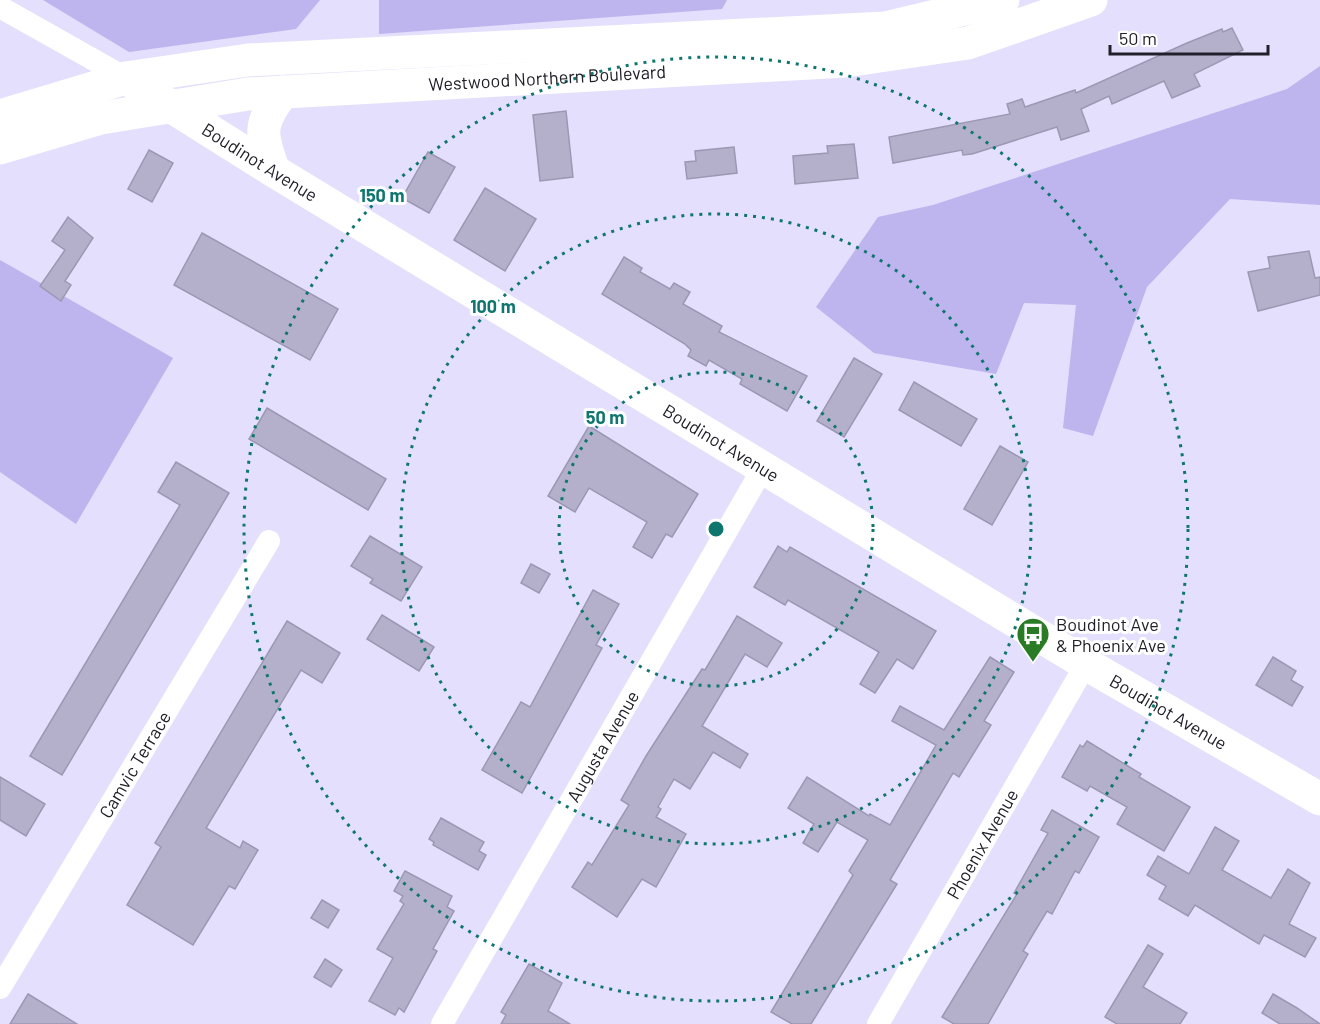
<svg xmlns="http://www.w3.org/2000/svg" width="1320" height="1024" font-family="Barlow,sans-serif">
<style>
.green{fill:#beb4ee}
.building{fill:#b4b0cc;stroke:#9c98b3;stroke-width:1.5}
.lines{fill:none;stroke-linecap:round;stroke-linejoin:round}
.street{stroke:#fff;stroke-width:22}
.secondary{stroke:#fff;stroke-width:33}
.primary{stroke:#fff;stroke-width:33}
.ring{fill:none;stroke:#0f766e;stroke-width:3;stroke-dasharray:3 6}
.labels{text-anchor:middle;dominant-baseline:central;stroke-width:6;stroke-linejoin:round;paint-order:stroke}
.street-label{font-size:18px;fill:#21202a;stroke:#fff}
.poi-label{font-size:18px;fill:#21202a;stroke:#fff;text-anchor:start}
.centre{fill:#0f766e;stroke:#fff;stroke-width:3}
.ring-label{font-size:18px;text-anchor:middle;font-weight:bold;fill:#0f766e;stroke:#fff;stroke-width:6;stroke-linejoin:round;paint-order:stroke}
</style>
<rect width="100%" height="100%" fill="#e3dffc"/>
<!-- green -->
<g class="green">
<polygon points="43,0 320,0 296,29 129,52"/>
<polygon points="379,0 727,0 722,9 379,34"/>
<polygon points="1320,66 1320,205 1230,199 1147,287 1093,436 1063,428 1076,305 1024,303 996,374 874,353 816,307 878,217 933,205 1287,89"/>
<polygon points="0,260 173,358 76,524 0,472"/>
</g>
<!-- building -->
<g class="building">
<polygon points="1232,28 1243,50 1194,74 1200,86 1172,98 1164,81 1112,104 1109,96 1081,109 1089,131 1061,140 1057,127 972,154 963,155 962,150 893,163 889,137 1010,114 1007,104 1022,99 1025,107 1075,90 1076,93 1187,43 1222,29 1223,32"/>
<polygon points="566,111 573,177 540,181 533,115"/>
<polygon points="854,144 858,178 795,184 793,156 828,153 827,146"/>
<polygon points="734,147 737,173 687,179 685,162 696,161 695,151"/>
<polygon points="149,150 173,163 152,202 128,189"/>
<polygon points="428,152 455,167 429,213 402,198"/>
<polygon points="485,188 536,219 505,271 454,240"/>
<polygon points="68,217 93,238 65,281 71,285 61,301 40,286 65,250 52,241"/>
<polygon points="202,233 338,309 310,360 174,285"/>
<polygon points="1309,251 1315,278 1320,277 1320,295 1258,311 1248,272 1270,268 1268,257"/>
<polygon points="624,257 642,268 640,272 670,289 674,283 690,292 683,304 722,326 719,332 807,376 787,411 740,384 742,379 709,360 706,366 688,356 691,350 685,344 602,294"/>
<polygon points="854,358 882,374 844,437 817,421"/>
<polygon points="914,382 977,419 961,446 899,410"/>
<polygon points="267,408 386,479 368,510 249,439"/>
<polygon points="589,426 698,494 672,537 666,534 652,558 633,547 647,522 589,488 575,512 548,496"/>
<polygon points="1000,446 1028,462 992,525 964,509"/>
<polygon points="176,462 229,493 62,775 30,756 180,505 158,492"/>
<polygon points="370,536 422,567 401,601 370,583 373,579 351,566"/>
<polygon points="778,546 787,552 790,547 936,631 913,669 897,659 875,693 860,684 879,652 788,600 785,605 754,587"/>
<polygon points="531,564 550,574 539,593 521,583"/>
<polygon points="593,590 619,604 596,645 602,648 522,793 482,770 521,702 530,707"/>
<polygon points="382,615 434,647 419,671 367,639"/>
<polygon points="737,616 782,643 767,667 745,654 702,726 748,754 740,768 713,752 690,789 674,779 658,807 661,809 656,817 686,834 656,887 642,879 617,917 572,887 588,862 592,865 629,805 621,800 646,756 702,669 705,670"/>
<polygon points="287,621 340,653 322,683 301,670 206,828 240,848 243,841 258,850 235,889 229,886 193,945 127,905 161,847 155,843"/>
<polygon points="990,657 1014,672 984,721 991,725 959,777 953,773 890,880 897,884 811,1024 792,1024 771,1012 853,875 849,871 868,840 837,822 818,852 803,843 814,824 788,808 807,777 869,816 870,814 890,825 936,745 892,721 900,706 944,730"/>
<polygon points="1273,657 1296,671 1291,680 1303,687 1292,706 1256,685"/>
<polygon points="1087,741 1141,774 1139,777 1190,807 1164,851 1117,824 1127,807 1090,786 1087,791 1062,777 1080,745 1083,747"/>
<polygon points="0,777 45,804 26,836 0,820"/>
<polygon points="1052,810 1099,837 1079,873 1075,871 1052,914 1047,911 1023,951 1028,954 988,1024 954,1024 942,1017 1017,894 1014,893 1048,833 1041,830"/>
<polygon points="441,818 484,842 479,851 486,855 478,870 433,845 434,842 429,839"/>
<polygon points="1215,827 1239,841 1222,870 1271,898 1288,869 1310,883 1289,924 1316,938 1305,957 1264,935 1259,944 1195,905 1188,916 1159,899 1166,886 1147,875 1158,856 1189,874"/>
<polygon points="405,871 452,896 447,907 454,911 433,949 437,951 404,1012 399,1008 395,1015 369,1001 393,958 377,949 404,904 400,901 403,896 394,891"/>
<polygon points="322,900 339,910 328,928 311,918"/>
<polygon points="1148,945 1163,954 1143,987 1187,1013 1180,1024 1117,1024 1105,1017"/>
<polygon points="325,959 342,970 331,987 314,977"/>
<polygon points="529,964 562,983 548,1011 570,1024 501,1024 506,1015 501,1012"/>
<polygon points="28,994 77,1024 10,1024"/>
<polygon points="1273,994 1297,1008 1320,1024 1280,1024 1262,1013"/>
</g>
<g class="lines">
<!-- street -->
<g class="street">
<polyline points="0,7 126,78"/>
<path id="s1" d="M 0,988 L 269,541"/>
<path id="s2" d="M 442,1024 L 763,468"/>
<path id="s3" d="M 878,1024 L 1086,664"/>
</g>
<!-- secondary -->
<g class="secondary">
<path id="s4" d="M 126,78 L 274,171 L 1086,664 L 1320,799"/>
<path d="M 274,171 C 260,134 258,124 283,92"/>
</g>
<!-- primary -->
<g class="primary">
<polyline points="0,116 126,78 248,60 885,28 1003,0"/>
<path id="s5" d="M 0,148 L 101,118 L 248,94 L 846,61 L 968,43 L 1091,0"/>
</g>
</g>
<!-- distance rings -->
<g class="ring">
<circle cx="716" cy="529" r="157"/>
<circle cx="716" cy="529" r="315"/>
<circle cx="716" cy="529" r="472"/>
</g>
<!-- icons -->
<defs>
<g id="bus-pin" transform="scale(1.725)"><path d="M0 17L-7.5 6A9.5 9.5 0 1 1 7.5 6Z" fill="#2a7b26" stroke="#fff"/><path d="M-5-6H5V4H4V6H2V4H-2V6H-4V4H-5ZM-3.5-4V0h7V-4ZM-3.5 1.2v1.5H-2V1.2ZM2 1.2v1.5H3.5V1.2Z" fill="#fff"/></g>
</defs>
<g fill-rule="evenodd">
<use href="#bus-pin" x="1033" y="634"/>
</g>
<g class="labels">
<!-- street labels -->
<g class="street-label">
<text stroke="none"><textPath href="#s5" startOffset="554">Westwood Northern Boulevard</textPath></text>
<text stroke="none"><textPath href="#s4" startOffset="158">Boudinot Avenue</textPath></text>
<text stroke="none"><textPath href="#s4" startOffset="698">Boudinot Avenue</textPath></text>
<text stroke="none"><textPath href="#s4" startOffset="1220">Boudinot Avenue</textPath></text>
<text stroke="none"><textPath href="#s2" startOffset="321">Augusta Avenue</textPath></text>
<text stroke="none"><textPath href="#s1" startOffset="261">Camvic Terrace</textPath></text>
<text stroke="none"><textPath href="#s3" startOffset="208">Phoenix Avenue</textPath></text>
</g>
<!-- poi labels -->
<g class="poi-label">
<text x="1056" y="624">Boudinot Ave<tspan x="1056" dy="21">&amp; Phoenix Ave</tspan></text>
</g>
</g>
<circle cx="716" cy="529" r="9" class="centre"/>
<g class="ring-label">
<text x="382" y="202">150 m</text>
<text x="493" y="313">100 m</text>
<text x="605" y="424">50 m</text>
</g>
<!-- scale -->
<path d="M1110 45v9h158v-9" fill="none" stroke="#21202a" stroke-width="3"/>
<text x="1119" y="45" font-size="18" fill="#21202a" stroke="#ffffff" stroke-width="4.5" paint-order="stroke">50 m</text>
</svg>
